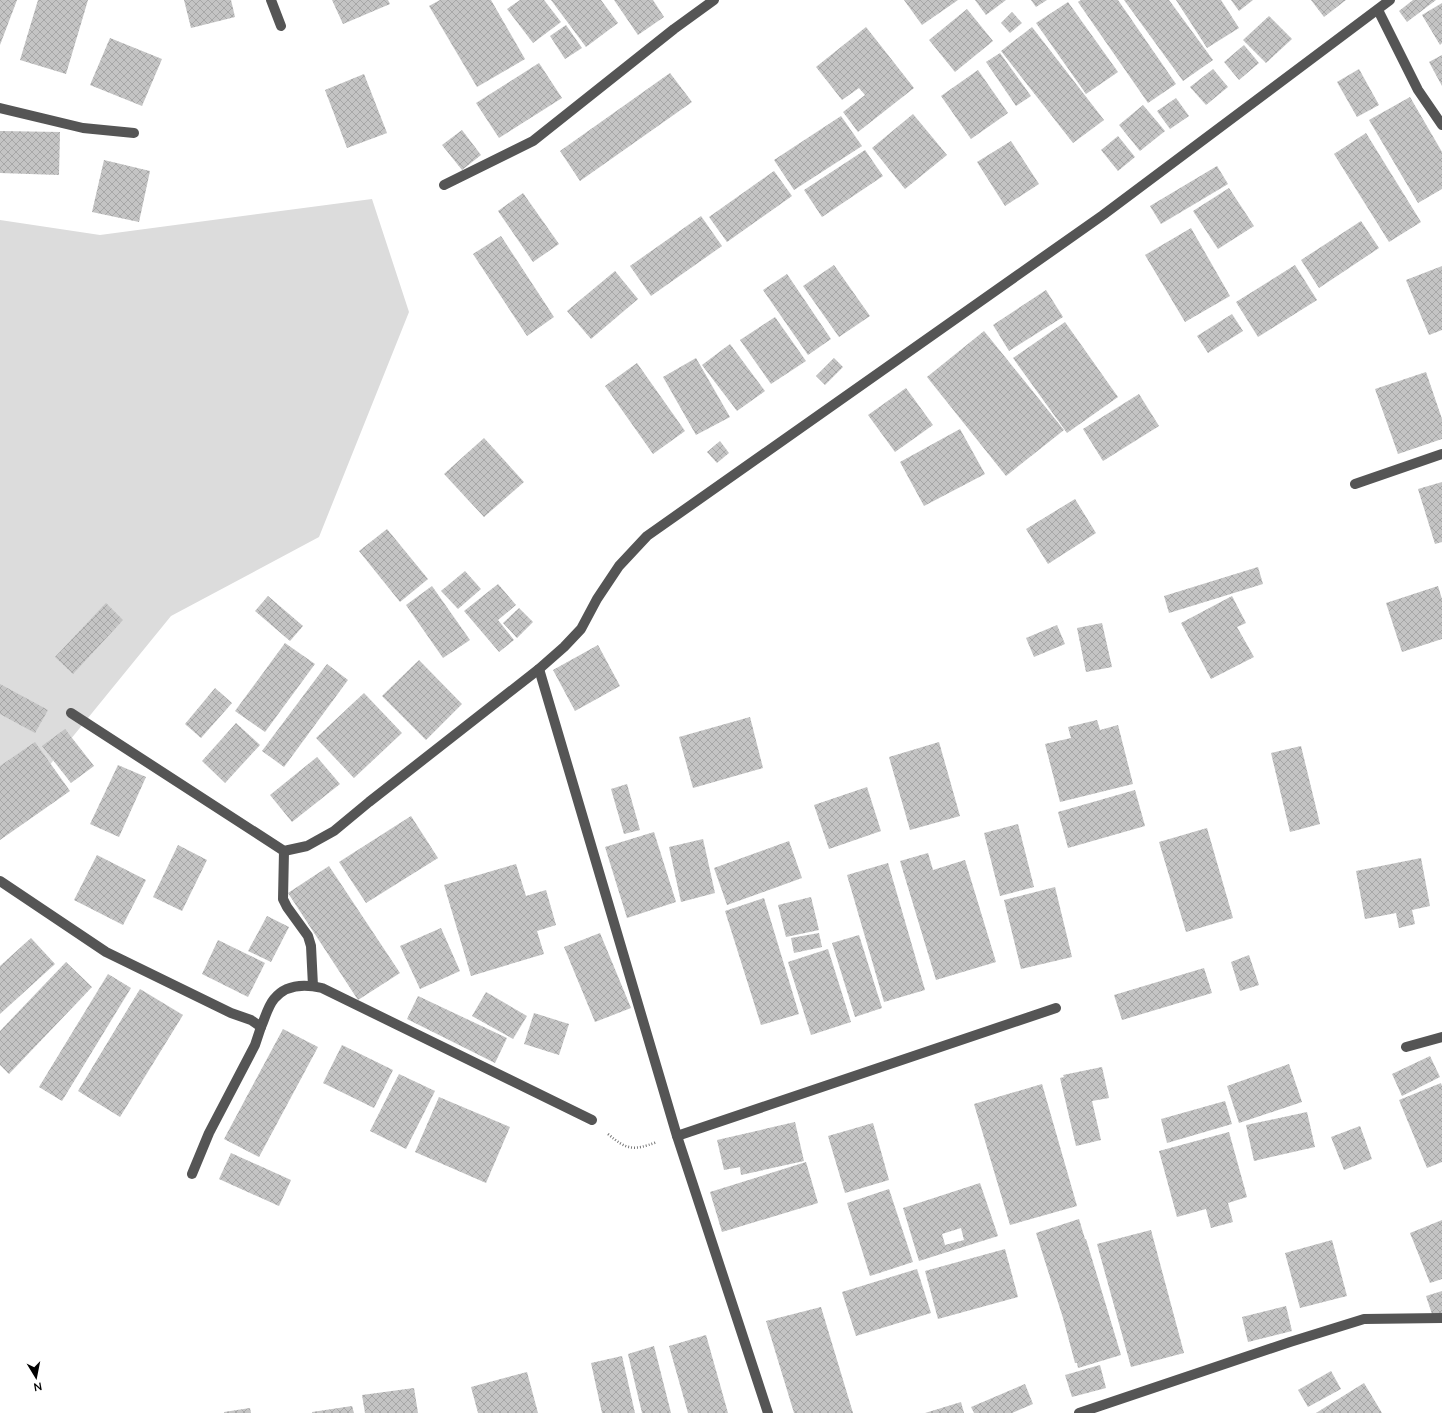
<svg xmlns="http://www.w3.org/2000/svg" width="1442" height="1413" font-family="Mulish,sans-serif">
<style>
.green{fill:#dcdcdc}
.building{fill:url(#building-cross-hatch);fill-rule:evenodd}
.lines{fill:none;stroke-linecap:round;stroke-linejoin:round}
.path{stroke:#777;stroke-width:2.5;stroke-dasharray:1 2;stroke-linecap:butt}
.minor{stroke:#555;stroke-width:10}
</style>
<defs>
<pattern id="building-cross-hatch" width="8" height="8" patternUnits="userSpaceOnUse"><rect width="8" height="8" fill="#c4c4c4"/><path d="M0 0l8 8M0 8l8-8" fill="none" stroke="#a7a7a7"/></pattern>
</defs>
<rect width="100%" height="100%" fill="#fff"/>
<!-- green -->
<polygon class="green" points="372,199 409,312 319,537 171,616 0,826 0,220 100,235"/>
<!-- building -->
<g class="building">
<polygon points="0,0 17,0 0,45"/>
<polygon points="38,0 88,0 66,74 20,60"/>
<polygon points="184,0 231,0 235,17 191,28"/>
<polygon points="332,0 388,0 390,4 343,24"/>
<polygon points="440,0 491,0 525,59 477,87 429,6"/>
<polygon points="520,0 544,0 561,22 533,43 507,9"/>
<polygon points="551,0 601,0 618,23 586,47"/>
<polygon points="614,0 653,0 664,17 638,35"/>
<polygon points="904,0 958,0 922,25"/>
<polygon points="975,0 1006,0 986,15"/>
<polygon points="1031,0 1047,0 1036,7"/>
<polygon points="1081,0 1118,0 1176,84 1148,103 1078,2"/>
<polygon points="1124,0 1169,0 1213,60 1183,81"/>
<polygon points="1176,0 1221,0 1239,28 1207,48"/>
<polygon points="1231,0 1253,0 1239,11"/>
<polygon points="1311,0 1346,0 1324,17"/>
<polygon points="1413,0 1436,0 1407,22 1399,11"/>
<polygon points="1068,2 1118,72 1086,94 1036,23"/>
<polygon points="1442,3 1442,43 1440,45 1422,15"/>
<polygon points="967,9 993,41 955,72 929,40"/>
<polygon points="1012,12 1022,23 1010,33 1001,23"/>
<polygon points="1269,16 1292,39 1266,63 1243,40"/>
<polygon points="566,25 582,48 565,59 550,36"/>
<polygon points="866,27 914,88 858,132 843,112 865,95 859,88 842,100 816,67"/>
<polygon points="1032,27 1104,120 1073,143 1001,51"/>
<polygon points="110,38 162,59 142,106 90,85"/>
<polygon points="1244,45 1259,63 1239,80 1224,62"/>
<polygon points="1000,53 1031,96 1016,106 986,62"/>
<polygon points="1442,55 1442,86 1429,62"/>
<polygon points="539,63 562,98 499,138 476,103"/>
<polygon points="1213,69 1228,87 1206,105 1190,87"/>
<polygon points="1359,69 1379,105 1357,117 1337,82"/>
<polygon points="978,70 1008,113 971,139 941,96"/>
<polygon points="670,73 692,102 580,181 560,151"/>
<polygon points="364,74 387,133 347,148 325,90"/>
<polygon points="1410,97 1442,152 1442,189 1418,203 1369,120"/>
<polygon points="1176,98 1189,116 1170,129 1157,111"/>
<polygon points="1143,105 1165,131 1140,151 1119,125"/>
<polygon points="913,114 947,155 905,189 872,148"/>
<polygon points="841,116 862,146 794,190 774,160"/>
<polygon points="462,130 481,155 462,170 442,145"/>
<polygon points="0,131 60,132 59,175 0,173"/>
<polygon points="1366,133 1421,222 1389,242 1334,154"/>
<polygon points="1118,136 1135,157 1118,171 1101,150"/>
<polygon points="1011,141 1039,184 1005,206 977,162"/>
<polygon points="865,150 883,176 822,217 804,190"/>
<polygon points="104,160 150,171 139,222 92,212"/>
<polygon points="1217,166 1228,184 1161,224 1150,206"/>
<polygon points="774,171 792,196 727,242 709,217"/>
<polygon points="1229,188 1254,226 1218,249 1193,211"/>
<polygon points="523,193 559,244 533,262 498,211"/>
<polygon points="701,216 722,246 651,296 630,266"/>
<polygon points="1361,221 1379,248 1319,288 1301,260"/>
<polygon points="1191,228 1230,296 1185,322 1145,255"/>
<polygon points="501,236 554,317 527,336 473,254"/>
<polygon points="834,265 870,316 839,337 803,286"/>
<polygon points="1295,265 1317,300 1258,337 1236,302"/>
<polygon points="1442,266 1442,330 1429,335 1406,280"/>
<polygon points="615,271 638,299 591,339 567,311"/>
<polygon points="787,274 831,339 808,355 763,290"/>
<polygon points="1046,290 1063,317 1009,351 993,325"/>
<polygon points="1232,314 1243,331 1208,353 1197,336"/>
<polygon points="775,317 806,361 771,384 740,340"/>
<polygon points="1065,322 1118,397 1067,433 1013,358"/>
<polygon points="984,331 1064,430 1006,476 927,377"/>
<polygon points="730,344 765,391 737,411 702,365"/>
<polygon points="696,358 730,417 696,435 663,377"/>
<polygon points="834,358 843,367 825,385 816,376"/>
<polygon points="637,363 685,431 653,454 605,386"/>
<polygon points="1426,372 1442,419 1442,439 1398,454 1375,389"/>
<polygon points="906,388 933,425 895,452 868,415"/>
<polygon points="1139,394 1159,426 1103,461 1083,429"/>
<polygon points="960,429 985,474 924,506 900,462"/>
<polygon points="484,438 524,482 484,517 444,474"/>
<polygon points="720,441 729,453 717,463 707,452"/>
<polygon points="1442,482 1442,542 1435,544 1418,489"/>
<polygon points="1075,499 1096,533 1048,564 1026,529"/>
<polygon points="387,529 428,579 400,602 359,551"/>
<polygon points="1258,567 1263,584 1169,613 1164,596"/>
<polygon points="465,571 481,589 458,609 441,591"/>
<polygon points="498,584 516,605 498,620 514,640 499,652 464,611"/>
<polygon points="432,586 470,640 443,658 406,605"/>
<polygon points="1438,586 1442,599 1442,639 1402,652 1386,603"/>
<polygon points="268,596 303,626 290,641 255,611"/>
<polygon points="1232,596 1246,623 1237,627 1254,657 1211,679 1181,623"/>
<polygon points="106,603 123,620 73,674 55,657"/>
<polygon points="519,608 533,622 517,638 503,623"/>
<polygon points="1102,623 1112,667 1086,672 1077,628"/>
<polygon points="1057,625 1065,644 1034,657 1026,638"/>
<polygon points="285,643 315,664 265,732 235,711"/>
<polygon points="598,645 620,686 575,711 553,670"/>
<polygon points="419,660 462,704 426,740 382,696"/>
<polygon points="327,664 348,680 284,767 262,751"/>
<polygon points="0,684 48,710 35,733 0,714"/>
<polygon points="215,688 232,703 201,738 185,724"/>
<polygon points="364,693 402,733 354,778 316,738"/>
<polygon points="750,717 763,768 693,788 679,737"/>
<polygon points="1097,720 1100,730 1118,725 1133,784 1060,802 1045,744 1071,738 1068,727"/>
<polygon points="236,723 260,745 225,783 202,761"/>
<polygon points="65,729 94,766 71,783 42,746"/>
<polygon points="35,742 70,791 0,840 0,766"/>
<polygon points="939,742 960,816 910,830 889,757"/>
<polygon points="1301,746 1320,824 1290,832 1271,753"/>
<polygon points="317,757 340,784 292,822 270,795"/>
<polygon points="118,765 146,777 119,837 90,824"/>
<polygon points="627,784 640,830 624,834 611,789"/>
<polygon points="867,787 881,831 829,849 814,805"/>
<polygon points="1135,790 1145,826 1068,848 1058,812"/>
<polygon points="411,816 438,858 366,903 339,862"/>
<polygon points="1018,824 1034,887 1000,896 984,833"/>
<polygon points="1207,828 1233,918 1186,932 1159,842"/>
<polygon points="654,832 676,902 627,918 605,847"/>
<polygon points="703,839 715,893 681,902 669,847"/>
<polygon points="789,841 802,878 727,905 714,868"/>
<polygon points="178,845 207,860 182,911 153,897"/>
<polygon points="928,853 933,870 965,860 996,962 936,980 900,861"/>
<polygon points="97,855 146,880 123,925 74,900"/>
<polygon points="1421,858 1430,906 1412,910 1415,924 1399,928 1396,913 1365,919 1356,871"/>
<polygon points="888,863 925,990 884,1002 847,875"/>
<polygon points="516,864 526,896 546,890 556,925 537,931 544,954 471,976 444,885"/>
<polygon points="329,866 400,973 358,1000 288,893"/>
<polygon points="1055,887 1072,957 1021,969 1004,900"/>
<polygon points="811,897 819,930 786,937 778,905"/>
<polygon points="764,898 799,1014 761,1025 725,911"/>
<polygon points="267,916 289,927 271,962 248,951"/>
<polygon points="441,928 460,971 420,989 400,946"/>
<polygon points="600,933 631,1008 595,1022 564,947"/>
<polygon points="819,933 822,947 794,953 791,938"/>
<polygon points="859,935 882,1008 855,1017 832,943"/>
<polygon points="31,938 55,964 0,1014 0,966"/>
<polygon points="218,940 265,963 248,997 202,974"/>
<polygon points="828,949 851,1022 811,1035 788,962"/>
<polygon points="1249,955 1259,985 1240,991 1231,962"/>
<polygon points="66,962 92,987 9,1074 0,1065 0,1031"/>
<polygon points="1204,968 1212,993 1122,1020 1114,995"/>
<polygon points="108,974 131,988 62,1101 39,1087"/>
<polygon points="140,989 183,1015 120,1117 78,1091"/>
<polygon points="486,992 527,1016 513,1039 472,1016"/>
<polygon points="418,996 507,1038 495,1063 407,1019"/>
<polygon points="534,1013 569,1024 559,1055 524,1044"/>
<polygon points="283,1029 318,1047 259,1157 224,1139"/>
<polygon points="342,1045 393,1070 374,1108 323,1083"/>
<polygon points="1430,1056 1440,1077 1402,1096 1392,1074"/>
<polygon points="1289,1064 1302,1102 1239,1123 1227,1086"/>
<polygon points="1102,1067 1109,1098 1092,1101 1101,1140 1076,1146 1060,1078 1064,1077 1063,1075"/>
<polygon points="399,1074 435,1091 406,1149 370,1131"/>
<polygon points="1441,1083 1442,1086 1442,1162 1427,1168 1399,1100"/>
<polygon points="1042,1084 1077,1206 1010,1225 974,1104"/>
<polygon points="439,1097 510,1127 486,1183 415,1152"/>
<polygon points="1225,1101 1232,1124 1167,1143 1161,1119"/>
<polygon points="1307,1112 1315,1147 1254,1161 1246,1125"/>
<polygon points="795,1122 804,1161 741,1175 740,1167 724,1170 717,1140"/>
<polygon points="873,1123 889,1180 845,1193 828,1136"/>
<polygon points="1360,1126 1372,1159 1344,1170 1331,1137"/>
<polygon points="1229,1132 1247,1197 1228,1203 1233,1222 1211,1228 1206,1209 1177,1217 1159,1151"/>
<polygon points="231,1153 291,1180 279,1206 219,1179"/>
<polygon points="806,1162 818,1203 722,1232 710,1192"/>
<path d="M 980,1183 L 998,1236 L 919,1261 L 903,1208 ZM 961,1228 L 964,1240 L 945,1245 L 942,1234 Z"/>
<polygon points="889,1189 913,1262 870,1276 847,1203"/>
<polygon points="1079,1219 1085,1239 1086,1239 1121,1355 1078,1368 1077,1363 1075,1363 1063,1318 1036,1233"/>
<polygon points="1442,1220 1442,1279 1430,1283 1410,1233"/>
<polygon points="1151,1230 1184,1353 1131,1367 1097,1244"/>
<polygon points="1332,1240 1347,1296 1300,1308 1285,1253"/>
<polygon points="1005,1249 1018,1297 938,1319 925,1271"/>
<polygon points="917,1269 931,1313 856,1336 842,1292"/>
<polygon points="1442,1291 1442,1314 1433,1317 1426,1296"/>
<polygon points="1286,1306 1292,1331 1248,1342 1242,1317"/>
<polygon points="821,1307 853,1413 794,1413 766,1321"/>
<polygon points="706,1335 728,1413 688,1413 669,1346"/>
<polygon points="654,1346 671,1413 642,1413 628,1354"/>
<polygon points="622,1356 635,1413 602,1413 591,1363"/>
<polygon points="1100,1365 1106,1388 1072,1397 1065,1375"/>
<polygon points="1331,1371 1341,1389 1308,1407 1298,1390"/>
<polygon points="527,1372 538,1413 478,1413 471,1387"/>
<polygon points="1364,1383 1382,1413 1316,1413"/>
<polygon points="1025,1384 1033,1404 1012,1413 974,1413 971,1407"/>
<polygon points="414,1388 418,1413 365,1413 362,1395"/>
<polygon points="961,1402 964,1413 925,1413"/>
<polygon points="352,1406 354,1413 312,1413 312,1412"/>
<polygon points="250,1408 251,1413 224,1413 224,1412"/>
</g>
<g class="lines">
<!-- path -->
<path class="path" d="M 608,1134 C 627,1150 633,1151 657,1142"/>
<!-- minor -->
<g class="minor">
<polyline points="271,0 281,26"/>
<polyline points="1378,10 1418,90 1442,125"/>
<polyline points="0,108 83,128 134,133"/>
<polyline points="444,185 533,141 674,29 714,0"/>
<polyline points="1355,484 1442,454"/>
<polyline points="539,669 677,1136 768,1413"/>
<polyline points="71,713 284,851 307,846 334,831 369,802 539,669 564,647 581,629 597,599 619,566 647,536 1103,215 1390,0"/>
<polyline points="284,851 283,899 287,907 308,936 311,946 313,986"/>
<path d="M 0,881 L 106,952 L 231,1013 L 251,1020 L 261,1027 C 265,1018 268,1006 274,999 C 286,984 305,984 322,988 L 592,1120"/>
<polyline points="1406,1047 1442,1037"/>
<polyline points="677,1136 1056,1008"/>
<polyline points="192,1174 209,1133 255,1045 261,1027"/>
<polyline points="1079,1413 1290,1342 1364,1319 1442,1318"/>
</g>
</g>
<!-- north arrow -->
<g transform="translate(36 1377) rotate(170)" stroke="#ffffff" stroke-width="3" paint-order="stroke">
<path d="M0-3L7 15L0 10L-7 15Z" fill="#000000"/>
<text y="-6" font-size="11" font-weight="bold" text-anchor="middle" fill="#000000">N</text>
</g>
</svg>
